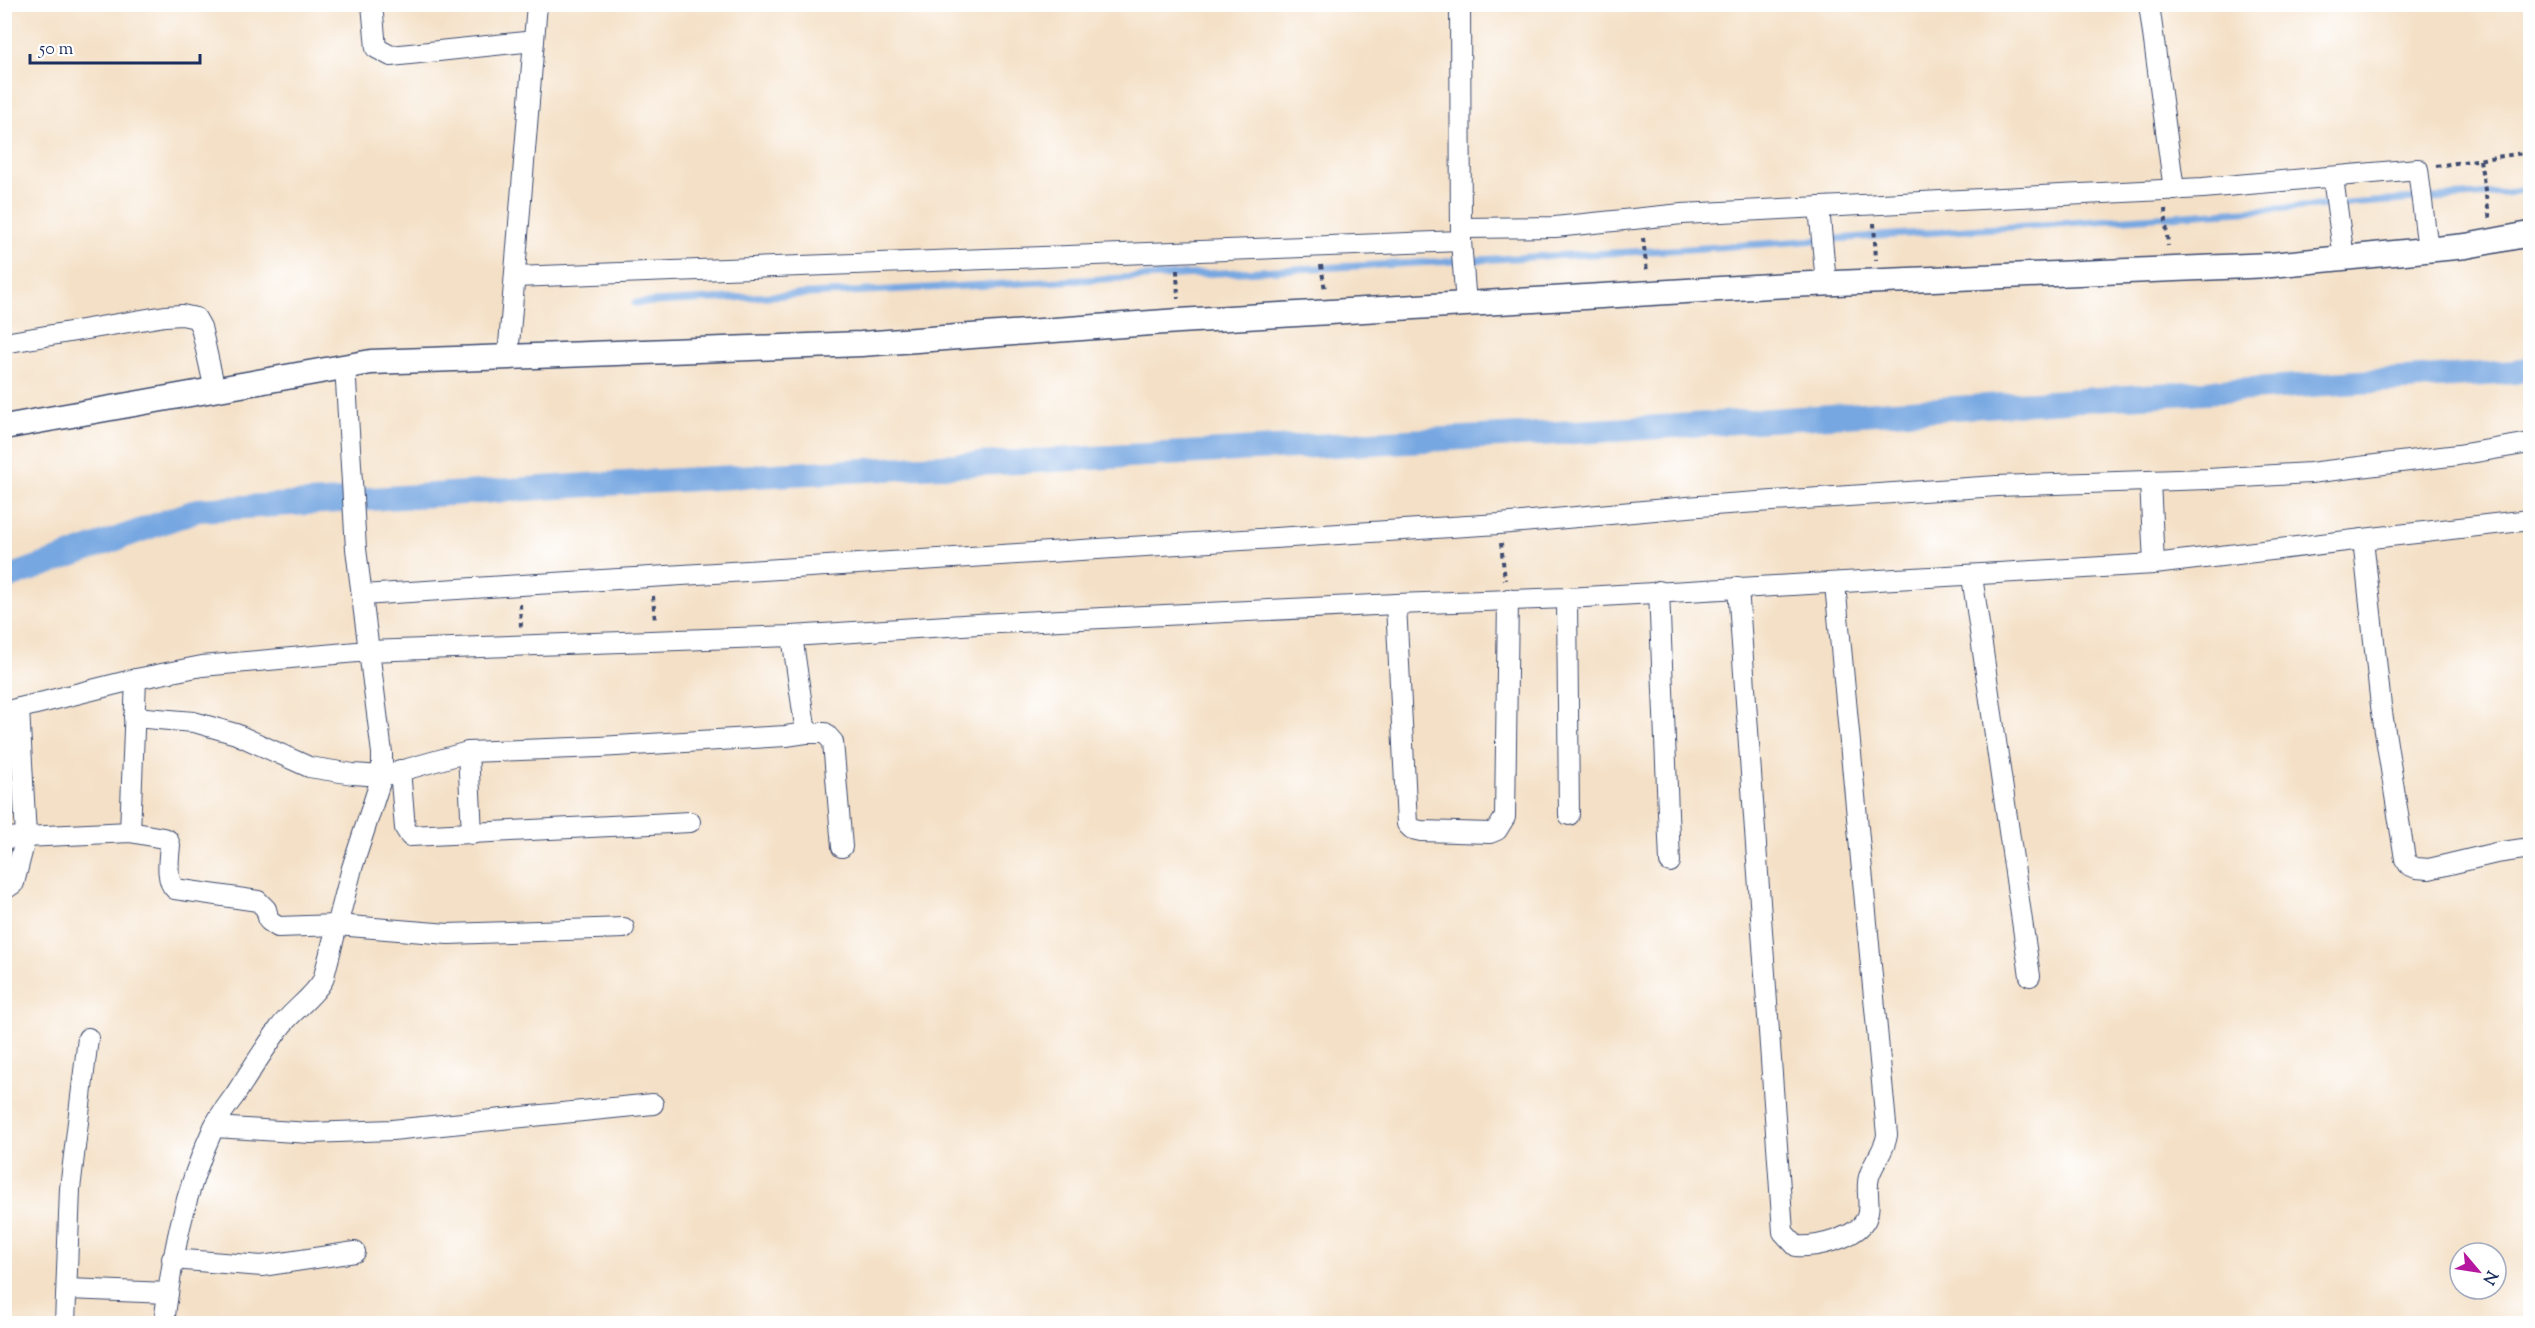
<svg xmlns="http://www.w3.org/2000/svg" width="2535" height="1328" font-family="'Sorts Mill Goudy',serif">
<style>
.lines{fill:none;stroke-linecap:round;stroke-linejoin:round}
.stream{stroke:#77a7e1;stroke-width:7}
.canal{stroke:#77a7e1;stroke-width:24}
.minor-casing{stroke:#3c4a6e;stroke-width:22}
.tertiary-casing{stroke:#3c4a6e;stroke-width:27}
.path{stroke:#3c4a6e;stroke-width:4;stroke-dasharray:4.5 4.5;stroke-linecap:butt}
.minor{stroke:#fff;stroke-width:20}
.tertiary{stroke:#fff;stroke-width:24}
</style>
<rect width="100%" height="100%" fill="#fff"/>
<filter id="ink" filterUnits="userSpaceOnUse"><feTurbulence type="fractalNoise" baseFrequency=".0167" numOctaves="2"/><feDisplacementMap in="SourceGraphic" scale="12" xChannelSelector="R" yChannelSelector="G"/><feConvolveMatrix kernelMatrix="1 2 1 2 8 2 1 2 1" color-interpolation-filters="sRGB"/></filter>
<filter id="wash" filterUnits="userSpaceOnUse"><feTurbulence type="fractalNoise" baseFrequency=".008" numOctaves="4" result="noise"/><feDisplacementMap in="SourceGraphic" scale="24" xChannelSelector="R" yChannelSelector="G"/><feGaussianBlur stdDeviation="1.35" result="paint"/><feColorMatrix in="noise" values="0 0 0 0 0 0 0 0 0 0 0 0 0 0 0 0 0 1.4 0 .05"/><feComposite in="paint" operator="in"/></filter>
<g filter="url(#wash)">
<rect width="100%" height="100%" fill="#f4e0c6"/>
<g class="lines">
<!-- stream -->
<polyline class="stream" points="635,303 1689,249 2506,193 2530,188"/>
<!-- canal -->
<polyline class="canal" points="4,579 198,510 605,484 1613,430 2515,372 2530,368"/>
</g>
</g>
<g filter="url(#ink)">
<g class="lines">
<!-- minor casing -->
<g class="minor-casing">
<g id="minor">
<polyline points="372,4 376,48 391,56 534,41"/>
<polyline points="2149,4 2174,190"/>
<polyline points="2333,178 2344,258"/>
<polyline points="1819,207 1826,283"/>
<polyline points="1461,228 1555,227 1682,214 2203,188 2418,169 2428,250"/>
<polyline points="1461,241 1466,304"/>
<polyline points="515,277 1461,241 1460,4"/>
<polyline points="4,343 165,316 182,315 196,318 201,327 215,390"/>
<polyline points="508,357 537,4"/>
<polyline points="2150,481 2154,564 2363,539 2381,706 2405,859 2409,865 2416,868 2429,869 2496,853 2530,848"/>
<polyline points="2363,539 2530,520"/>
<polyline points="1972,576 2030,976"/>
<path d="M 1738,587 L 1783,1232 L 1796,1246 C 1815,1248 1857,1238 1866,1219 C 1872,1206 1865,1190 1869,1177 C 1873,1162 1885,1151 1887,1135 L 1835,584"/>
<polyline points="1659,591 1670,862"/>
<polyline points="362,595 1499,524 1699,506 1997,486 2208,479 2310,473 2458,455 2530,443"/>
<polyline points="1567,598 1569,815"/>
<polyline points="1396,604 1407,824 1412,829 1421,831 1490,833 1497,830 1505,817 1508,599"/>
<polyline points="4,712 136,679 202,666 368,651 792,636 978,624 1396,604 1567,598 2154,564"/>
<polyline points="134,717 194,722 236,734 309,767 353,774 382,776 468,752 599,747 786,736 806,733 792,636"/>
<polyline points="806,733 825,733 833,742 842,847"/>
<polyline points="468,752 472,834"/>
<polyline points="400,770 405,828 410,836 690,822"/>
<polyline points="130,832 136,679"/>
<path d="M 4,838 L 130,832 L 163,838 L 168,840 L 170,845 C 169,858 165,880 175,889 L 258,901 L 266,909 L 269,921 L 278,927 L 337,925 L 448,934 L 624,928"/>
<polyline points="4,890 14,883 26,836 19,708"/>
<polyline points="214,1127 310,1133 392,1130 653,1104"/>
<polyline points="172,1259 262,1266 355,1252"/>
<polyline points="68,1289 168,1293"/>
<polyline points="65,1324 70,1189 88,1038"/>
<path d="M 164,1324 C 172,1256 184,1191 213,1129 C 218,1117 227,1106 235,1095 C 249,1073 263,1051 278,1030 C 291,1011 312,999 323,980 L 352,868 L 382,776 L 382,753 L 356,549 L 345,365"/>
</g>
</g>
<!-- tertiary casing -->
<g class="tertiary-casing">
<polyline id="tertiary" points="4,427 371,362 861,344 1179,321 1788,285 2271,265 2466,246 2530,234"/>
</g>
<!-- path -->
<g class="path">
<polyline points="2480,160 2490,220"/>
<polyline points="2436,166 2530,152"/>
<polyline points="2165,209 2168,246"/>
<polyline points="1874,223 1876,260"/>
<polyline points="1643,238 1647,272"/>
<polyline points="1321,265 1325,290"/>
<polyline points="1177,270 1178,299"/>
<polyline points="1501,543 1505,580"/>
<polyline points="653,596 655,622"/>
<polyline points="520,604 521,627"/>
</g>
<!-- minor -->
<use href="#minor" class="minor"/>
<!-- tertiary -->
<use href="#tertiary" class="tertiary"/>
</g>
</g>
<!-- margin -->
<rect width="2535" height="1328" fill="none" stroke="#fff" stroke-width="24"/>
<!-- north arrow -->
<g transform="translate(2478 1271) rotate(119)"><circle r="28" fill="#ffffff" stroke="#a4acbf" stroke-width="1.5"/>
<path d="M0-4.5L10 22L0 15L-10 22Z" fill="#b5179e"/>
<text y="-9" font-size="16" font-weight="bold" text-anchor="middle" fill="#1b2f5e">N</text>
</g>
<!-- scale -->
<path d="M30 54v9h170v-9" fill="none" stroke="#1b2f5e" stroke-width="3"/>
<text x="39" y="54" font-size="18" fill="#1b2f5e" stroke="#ffffff" stroke-width="4.5" paint-order="stroke">50 m</text>
</svg>
